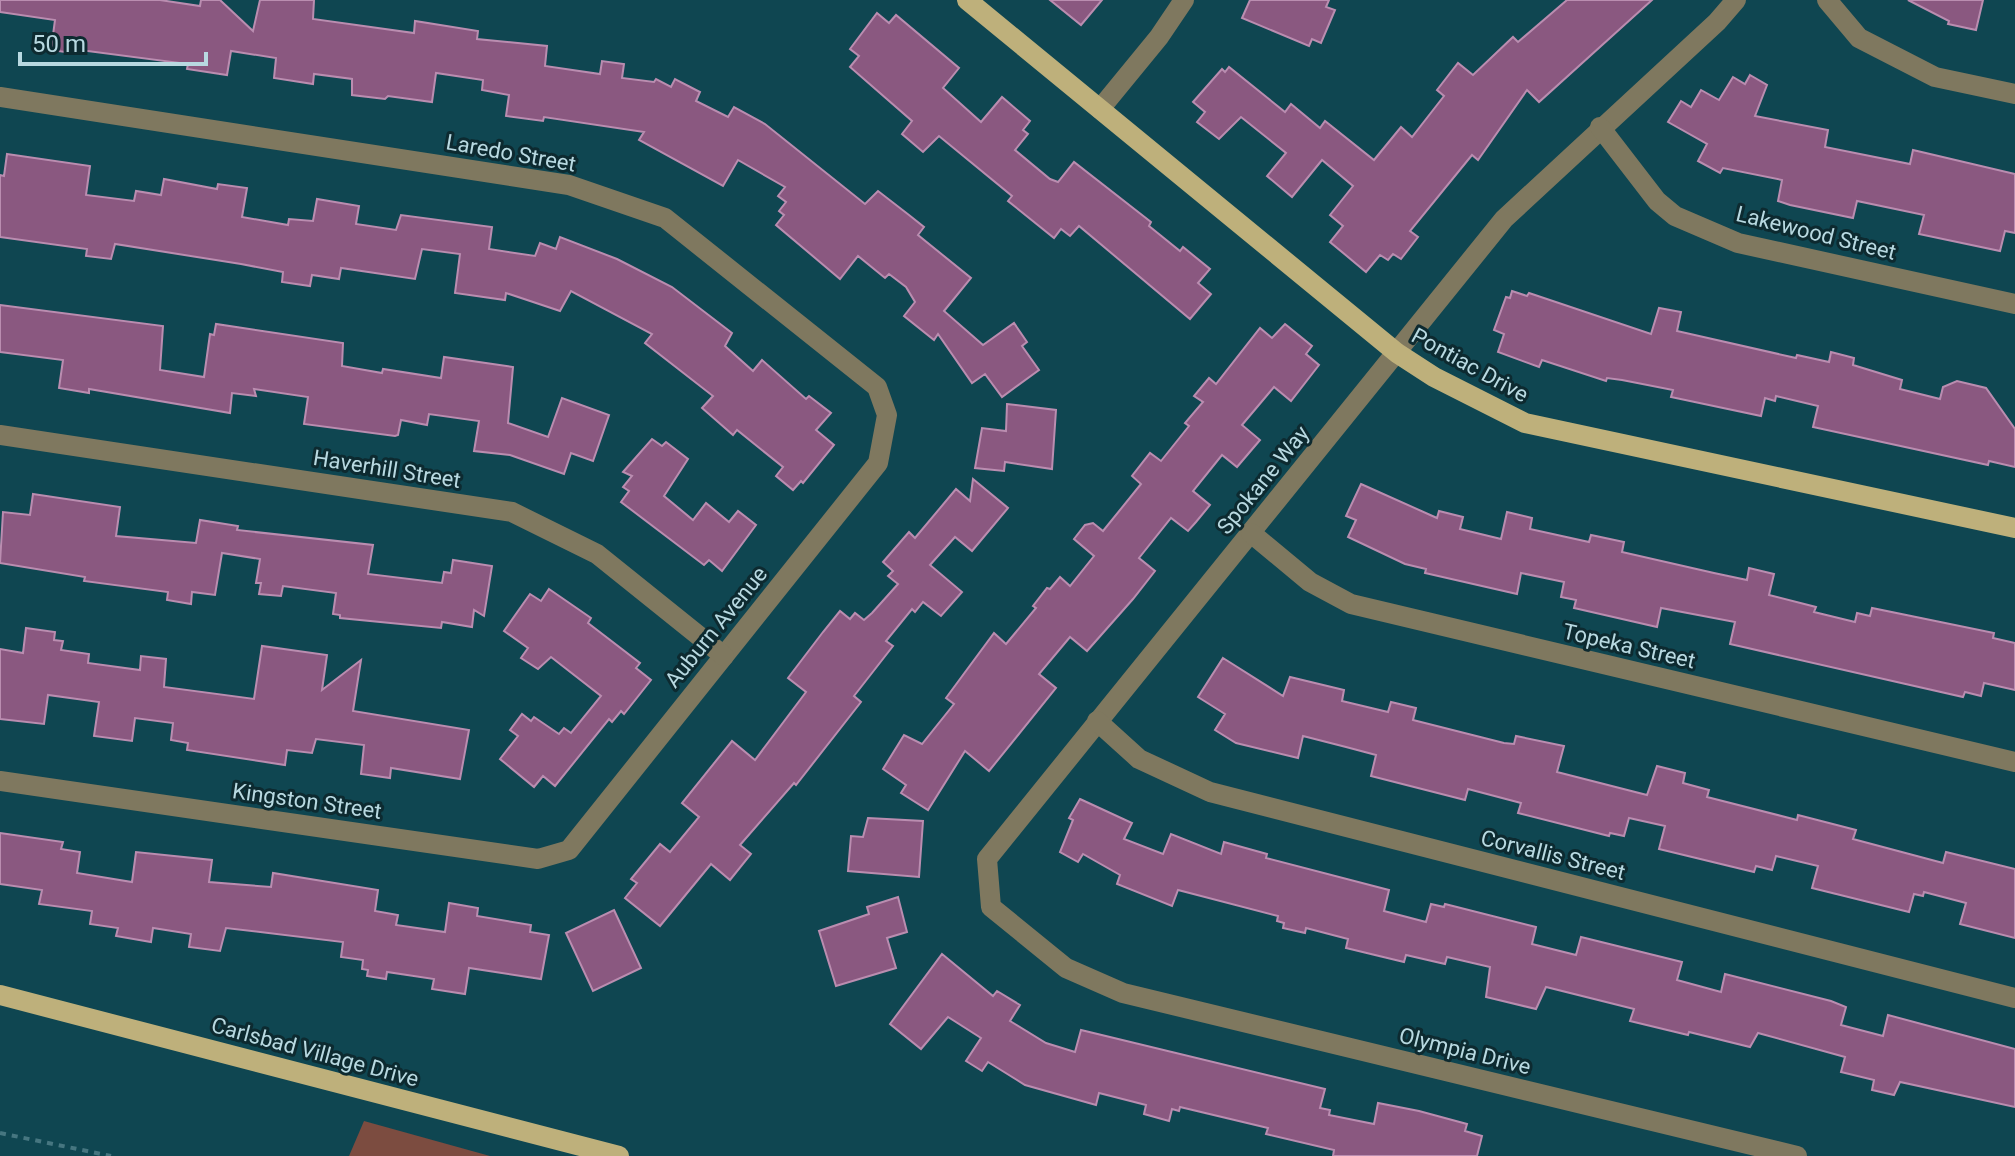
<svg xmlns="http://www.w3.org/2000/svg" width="2015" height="1156" font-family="Roboto,sans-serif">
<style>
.green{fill:#7c4c40}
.building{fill:#8a5880;stroke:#ba8db0;stroke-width:2}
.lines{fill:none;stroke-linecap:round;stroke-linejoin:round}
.path{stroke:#467680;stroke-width:4;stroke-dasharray:6 6;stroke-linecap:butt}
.minor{stroke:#7f785f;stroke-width:20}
.major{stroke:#beb07b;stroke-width:20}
.labels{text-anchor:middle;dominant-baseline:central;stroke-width:6;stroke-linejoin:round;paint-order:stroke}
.street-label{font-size:22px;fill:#b8d9e1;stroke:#0d2a30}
</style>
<rect width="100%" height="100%" fill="#0f4651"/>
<!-- green -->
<polygon class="green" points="364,1121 490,1156 349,1156"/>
<!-- building -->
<g class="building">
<polygon points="0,0 160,0 200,6 201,0 220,0 253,31 260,0 314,0 313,19 414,33 415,21 478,31 477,39 547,46 545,66 600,74 602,61 624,64 622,78 654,82 656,79 671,87 675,79 700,92 696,101 728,117 734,107 765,124 865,204 878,191 909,215 924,227 918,235 971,278 944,311 983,345 1014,323 1027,342 1022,346 1039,370 1002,397 985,374 972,383 938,334 934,340 904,316 915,302 906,287 889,274 885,278 858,256 840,279 776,225 784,215 779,211 786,202 778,196 785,187 738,160 723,186 639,140 644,132 544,117 543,121 506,116 509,95 482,90 483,80 436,73 432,102 388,96 385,99 352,95 352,79 314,74 313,84 274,78 276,58 231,51 227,75 187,69 188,64 80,50 72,53 51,50 55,20 0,12"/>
<polygon points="1050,0 1102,0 1081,25"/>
<polygon points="1250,0 1329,0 1326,7 1335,10 1321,43 1312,39 1309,46 1242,18"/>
<polygon points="1567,0 1652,0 1539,102 1527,90 1478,160 1472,155 1410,231 1418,237 1401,259 1393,254 1388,260 1380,255 1366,272 1330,242 1343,226 1330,215 1353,186 1322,160 1292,197 1267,176 1286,153 1241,117 1219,139 1197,122 1205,112 1193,102 1222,69 1225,72 1229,67 1285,112 1291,104 1320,128 1325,121 1374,160 1401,127 1412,137 1444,96 1437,90 1458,63 1473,75 1513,37 1518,42"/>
<polygon points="1908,0 1983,0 1976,30 1948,24 1949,21"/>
<polygon points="877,13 889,23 896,15 959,68 943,88 981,122 1002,97 1030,121 1023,130 1028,134 1015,150 1050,179 1058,182 1074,162 1151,222 1149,226 1180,251 1183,247 1210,269 1198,283 1211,294 1190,319 1079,226 1070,236 1061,229 1054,238 1008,201 1012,196 939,136 923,152 902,134 912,121 850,67 859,56 850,49"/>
<polygon points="1750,75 1767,85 1755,116 1828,130 1825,147 1910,164 1913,150 2015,174 2015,233 2005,231 2000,251 1919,234 1924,215 1857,201 1853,218 1790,205 1778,201 1782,180 1723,168 1720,173 1698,161 1707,144 1668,122 1681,101 1691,107 1701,90 1719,100 1733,77 1745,84"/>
<polygon points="7,154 90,166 86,195 134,201 136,191 161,195 164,179 217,189 218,184 247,188 242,217 288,225 289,219 313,221 317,199 359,206 356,224 396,230 401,215 492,227 489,249 535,256 540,243 556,249 560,237 617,259 672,287 732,333 725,346 753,371 762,360 806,399 809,396 831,413 816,430 834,445 803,483 801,481 793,490 776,476 783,467 737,430 733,435 702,408 713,396 645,343 652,334 571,291 560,311 506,293 505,300 455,293 460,254 422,249 415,279 341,268 339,279 312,275 310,286 282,282 283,272 241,264 115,244 111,259 86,256 87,249 0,237 0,175 4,176"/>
<polygon points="1512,291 1527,296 1529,293 1651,334 1659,308 1681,312 1677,331 1796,358 1797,355 1829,362 1831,352 1854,358 1853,365 1902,380 1900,389 1940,399 1943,387 1957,381 1986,388 2015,429 2015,467 1989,461 1988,465 1813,427 1818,406 1776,396 1775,401 1765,398 1761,416 1671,397 1673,390 1622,380 1607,378 1606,381 1542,360 1539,367 1498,352 1504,334 1494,330 1506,297 1510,298"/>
<polygon points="0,305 163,326 160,370 204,377 210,334 214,335 216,324 343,343 342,366 382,373 383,369 441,378 444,357 513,367 508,423 548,437 562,398 609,415 593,461 571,453 564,474 510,455 474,451 479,421 429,414 427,425 401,420 398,435 395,436 304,424 308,397 254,389 256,396 232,393 230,413 89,389 89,393 59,388 63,360 0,352"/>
<polygon points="1285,324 1312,346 1306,354 1319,365 1291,401 1274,387 1242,425 1260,440 1237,467 1222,455 1193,491 1210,505 1196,522 1188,531 1171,518 1139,558 1155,571 1133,599 1087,651 1070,637 1039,674 1056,688 989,771 965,751 928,810 901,793 906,785 883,769 904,735 922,744 954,704 946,698 994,633 1006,644 1036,608 1033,606 1047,588 1050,589 1060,577 1070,586 1094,556 1074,539 1085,525 1093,523 1103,531 1141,484 1132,476 1150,453 1161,461 1189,426 1185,423 1203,402 1194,396 1209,378 1216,384 1260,328 1272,338"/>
<polygon points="1007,404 1056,410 1052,469 1005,462 1004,471 975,468 982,428 1006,431"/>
<polygon points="652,439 662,446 666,442 688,459 664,496 693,520 706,503 729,522 738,511 756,525 722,571 709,560 704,565 621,502 629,491 623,487 632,476 623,472"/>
<polygon points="973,479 1008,508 972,551 955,537 930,565 962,592 941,616 923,602 915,612 912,609 886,641 893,646 854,696 861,702 796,785 794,783 740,845 751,854 730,880 711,864 660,926 625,898 637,883 631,879 660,844 670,852 699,817 682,803 732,741 755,760 806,692 788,678 823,632 840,611 850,619 855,613 864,620 872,613 898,584 888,576 893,571 883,562 909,532 915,538 956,489 970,501"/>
<polygon points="1361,484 1437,518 1439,511 1463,517 1460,529 1501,539 1507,512 1532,518 1530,529 1589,542 1591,535 1624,542 1622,552 1714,573 1747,580 1749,568 1774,574 1769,595 1816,607 1814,612 1855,622 1857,613 1870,616 1872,608 1994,633 1993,638 2015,643 2015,690 1984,683 1981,696 1965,692 1963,697 1730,644 1735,622 1661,608 1657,627 1574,608 1576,600 1561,597 1564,582 1521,573 1517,594 1425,573 1426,569 1405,564 1348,537 1356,520 1346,516"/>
<polygon points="33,494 120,507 116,536 196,543 200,520 238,526 237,530 373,545 368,574 442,583 444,572 451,573 453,560 492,566 484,616 474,610 472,627 442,622 441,628 340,618 340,615 333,614 336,593 283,586 281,596 259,594 261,583 256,583 260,559 222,553 215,595 192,592 191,604 167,600 168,592 84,581 85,577 0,563 3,512 30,515"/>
<polygon points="549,589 591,618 588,623 640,663 636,668 651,680 624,714 621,711 612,722 609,719 555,786 543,776 534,787 500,759 518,736 510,730 522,714 531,721 534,717 559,734 564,728 571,733 601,696 551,657 538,669 521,658 528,648 504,631 530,594 541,601"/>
<polygon points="26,628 55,632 54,640 63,641 61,650 89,654 88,663 140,670 141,656 166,659 164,687 254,699 262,646 327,655 322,690 361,660 353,711 469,730 460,779 391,768 390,778 361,774 364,745 316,739 312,753 287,750 285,765 187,750 188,743 171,740 173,723 135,718 132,741 94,736 99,702 48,695 44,724 0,719 0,649 23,653"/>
<polygon points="1223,658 1283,696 1290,677 1344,690 1342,701 1388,712 1391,702 1416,708 1413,720 1504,743 1514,744 1516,736 1564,746 1557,772 1647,795 1657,766 1685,773 1683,783 1709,790 1707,797 1797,820 1798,815 1856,830 1853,839 1943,863 1946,852 2015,869 2015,938 1960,924 1966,903 1924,892 1923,896 1914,894 1909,912 1812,888 1818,866 1776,856 1772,870 1756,866 1754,872 1659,849 1665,826 1629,818 1624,836 1610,833 1609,836 1518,813 1521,803 1468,789 1465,800 1371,776 1376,755 1346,747 1303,736 1298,758 1236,743 1215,730 1225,714 1198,697"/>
<polygon points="1080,799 1132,823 1124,839 1163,854 1171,834 1221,854 1224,842 1267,854 1266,858 1389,890 1384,911 1426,922 1431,904 1444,907 1445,904 1536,927 1532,944 1576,955 1581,937 1682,962 1677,980 1721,992 1725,974 1831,1001 1846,1007 1841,1025 1883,1036 1888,1015 2015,1049 2015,1107 1900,1082 1894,1095 1872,1090 1874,1080 1841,1072 1845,1057 1758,1033 1750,1047 1689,1032 1688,1035 1630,1021 1634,1009 1546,987 1536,1009 1486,997 1490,967 1447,957 1445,964 1406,955 1404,962 1346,948 1348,939 1306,928 1305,933 1283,928 1284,923 1277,921 1278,916 1178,890 1172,906 1117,884 1120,875 1083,854 1078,862 1060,852 1073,820 1069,818"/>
<polygon points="868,818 923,821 919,877 848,871 851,836 863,837"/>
<polygon points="0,833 63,842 61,849 80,852 77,873 132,882 136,852 212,860 209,882 271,887 273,873 378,890 375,911 398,915 396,925 445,932 449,903 478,908 477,916 531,925 530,932 549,935 541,979 469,968 465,994 432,989 434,979 387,972 386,979 367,976 368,970 362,969 363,960 341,957 343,942 226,928 220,951 189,947 191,934 153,928 151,942 116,936 118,928 90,924 92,911 39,904 42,890 0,884"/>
<polygon points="898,897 907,932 887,938 896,968 836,986 819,931 869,914 867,907"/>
<polygon points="614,910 641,968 593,991 566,933"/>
<polygon points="942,954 993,996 997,991 1020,1005 1010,1021 1046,1043 1075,1052 1081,1030 1325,1089 1320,1108 1330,1110 1329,1115 1374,1124 1378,1103 1419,1111 1467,1124 1465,1131 1482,1136 1477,1156 1333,1156 1334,1150 1266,1134 1268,1128 1180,1107 1179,1111 1172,1109 1169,1121 1144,1114 1146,1105 1099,1093 1096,1105 1025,1085 988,1062 982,1071 966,1061 981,1038 948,1017 921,1049 890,1024"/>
</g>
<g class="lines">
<!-- path -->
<polyline class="path" points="0,1133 111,1156"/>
<!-- minor -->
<g class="minor">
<polyline points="1736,0 1717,22 1504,219 987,859 991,907 1066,968 1123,993 1797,1156"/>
<polyline points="1827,0 1859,38 1935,77 2015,94"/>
<polyline points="0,97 569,185 665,218 877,387 887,415 878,463 569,850 538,859 0,781"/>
<polyline points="1100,109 1159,37 1184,0"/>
<polyline points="1600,127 1657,201 1675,216 1738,243 2015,304"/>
<polyline points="0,435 512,512 597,554 724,656"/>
<polyline points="1251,533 1310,582 1351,604 2015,762"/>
<polyline points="1097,721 1139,759 1210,792 2015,998"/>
</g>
<!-- major -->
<g class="major">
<polyline points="967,0 1397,353 1434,377 1525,423 2015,528"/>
<polyline points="0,995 619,1156"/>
</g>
</g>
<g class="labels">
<!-- street labels -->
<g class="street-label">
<text transform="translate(511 153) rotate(10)">Laredo Street</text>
<text transform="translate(1816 233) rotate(14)">Lakewood Street</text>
<text transform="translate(1470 365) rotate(29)">Pontiac Drive</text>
<text transform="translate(387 469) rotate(9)">Haverhill Street</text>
<text transform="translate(1263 480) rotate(-51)">Spokane Way</text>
<text transform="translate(716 627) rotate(-51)">Auburn Avenue</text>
<text transform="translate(1629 646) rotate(13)">Topeka Street</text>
<text transform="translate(307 801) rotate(8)">Kingston Street</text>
<text transform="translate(1553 855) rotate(14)">Corvallis Street</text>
<text transform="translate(1465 1051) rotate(14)">Olympia Drive</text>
<text transform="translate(315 1052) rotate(15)">Carlsbad Village Drive</text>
</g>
</g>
<!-- scale -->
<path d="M20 52v12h186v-12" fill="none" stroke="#b8d9e1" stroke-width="4"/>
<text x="32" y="52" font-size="24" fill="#b8d9e1" stroke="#0d2a30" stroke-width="6" paint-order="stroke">50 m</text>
</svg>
